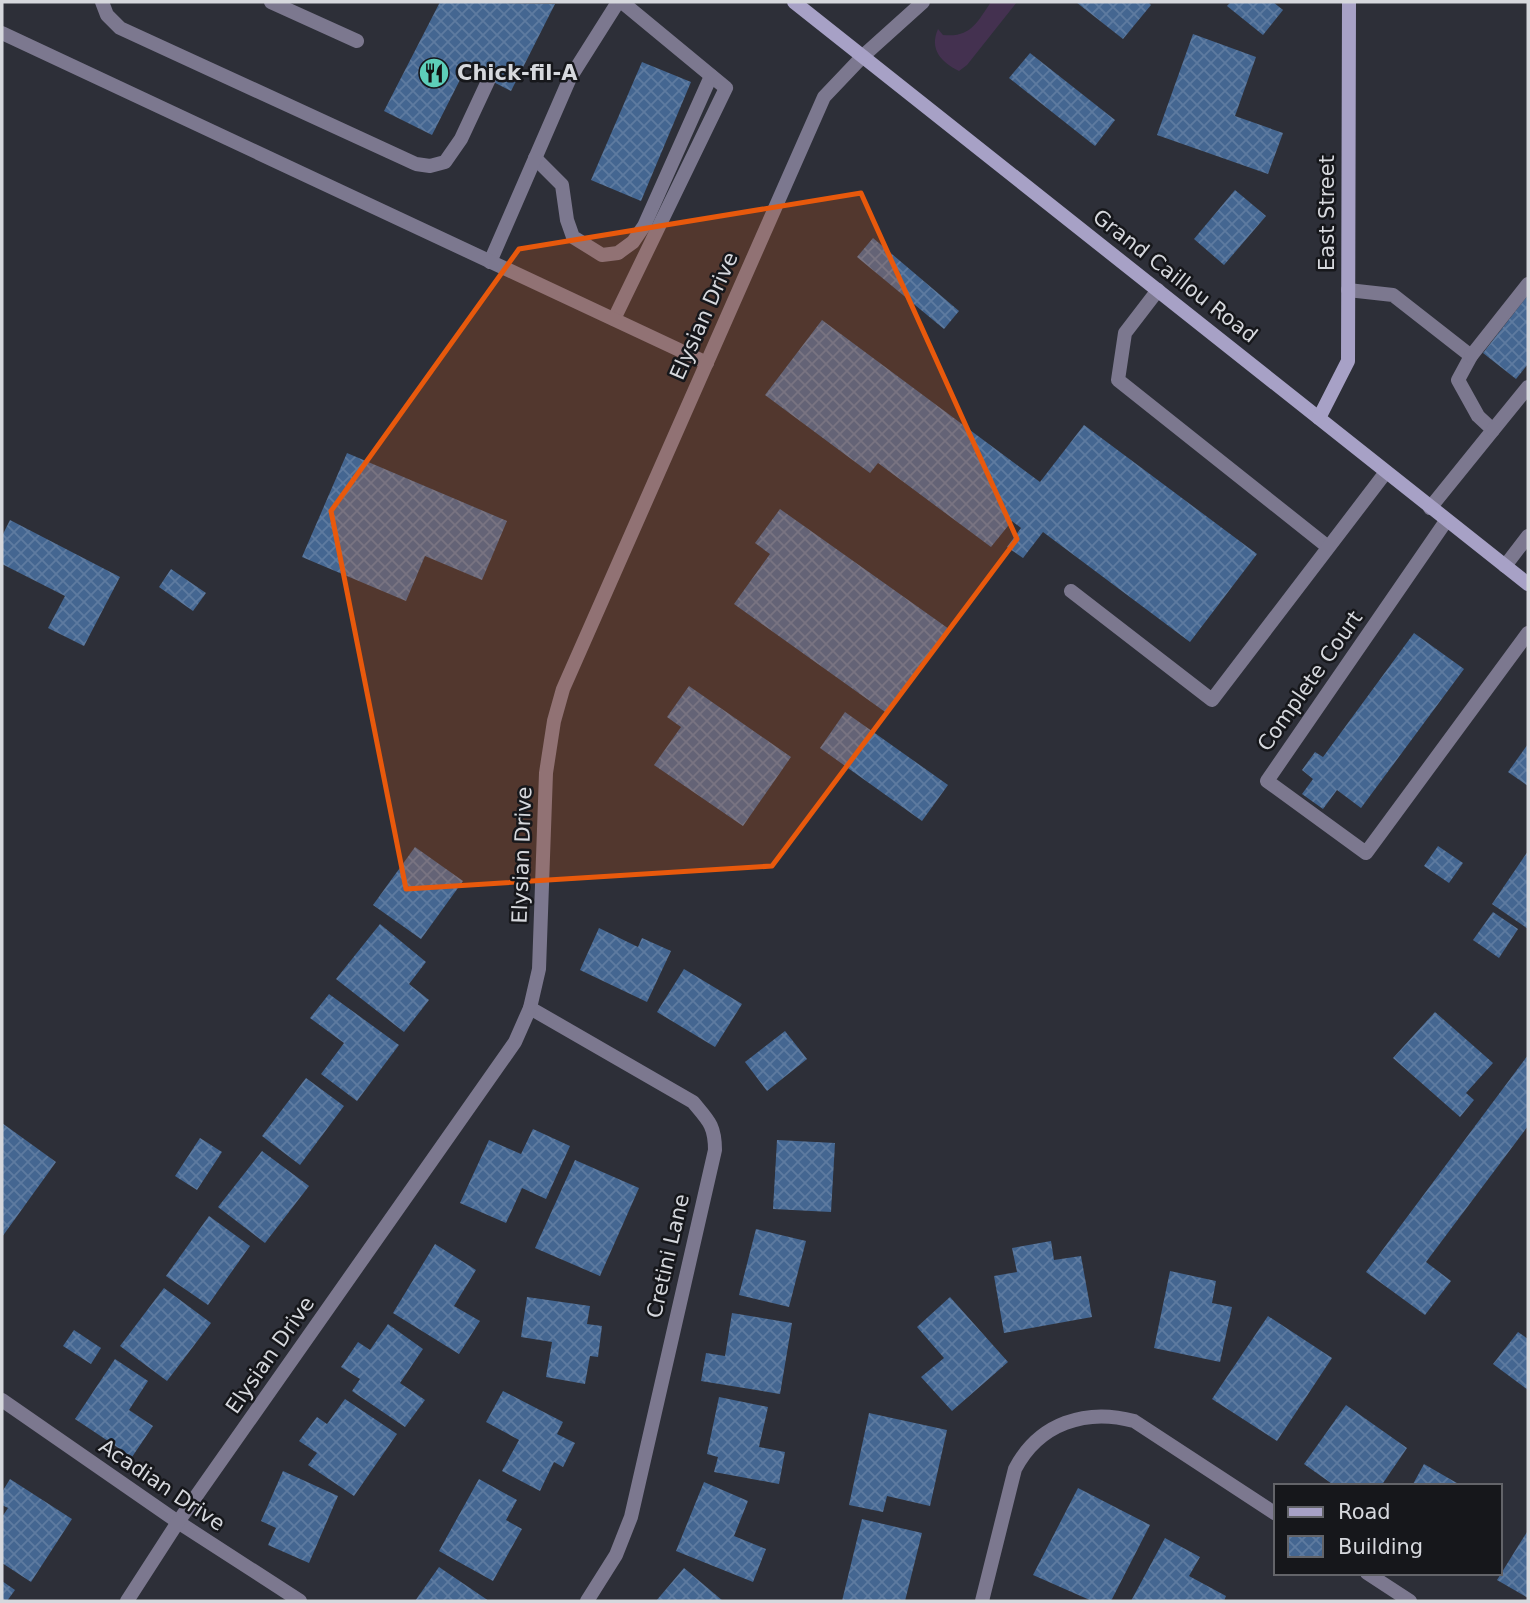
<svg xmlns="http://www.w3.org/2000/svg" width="1530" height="1603" font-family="'DejaVu Sans',sans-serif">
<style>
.grass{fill:#443150}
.building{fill:url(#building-cross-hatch)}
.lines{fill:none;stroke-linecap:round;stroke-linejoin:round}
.lane{stroke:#7c788f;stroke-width:14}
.street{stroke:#7c788f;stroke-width:14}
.secondary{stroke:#a7a1c6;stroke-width:14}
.marked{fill:#e8590c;fill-opacity:0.2;stroke:#e8590c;stroke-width:5;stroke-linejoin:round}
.labels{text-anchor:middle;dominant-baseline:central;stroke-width:5;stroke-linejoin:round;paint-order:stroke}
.poi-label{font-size:21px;font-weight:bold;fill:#d6d8dd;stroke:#16171b;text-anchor:start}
.street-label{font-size:21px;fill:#d6d8dd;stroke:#16171b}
</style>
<defs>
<pattern id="building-cross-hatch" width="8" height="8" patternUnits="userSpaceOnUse" patternTransform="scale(1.75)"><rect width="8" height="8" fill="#446691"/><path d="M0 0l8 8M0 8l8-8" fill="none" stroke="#5e7ba0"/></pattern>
</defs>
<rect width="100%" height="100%" fill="#2d2f38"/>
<!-- grass -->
<path class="grass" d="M 991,2 L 1017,2 L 967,65 L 959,71 C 941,62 929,49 938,29 L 943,35 C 971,38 977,22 991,2 Z"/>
<!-- building -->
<g class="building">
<polygon points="440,2 555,4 511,91 466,68 432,135 384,111"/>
<polygon points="1076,2 1148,2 1151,5 1123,39"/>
<polygon points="1231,2 1273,2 1283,10 1263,35 1227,6"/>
<polygon points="1193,34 1256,57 1235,116 1283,133 1268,174 1157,135"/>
<polygon points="1030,53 1115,120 1095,146 1009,78"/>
<polygon points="642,62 691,82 641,201 591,180"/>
<polygon points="1235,190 1266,216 1224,265 1194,239"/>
<polygon points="873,238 959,311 944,329 857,257"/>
<polygon points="1528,295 1528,364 1516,379 1483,353"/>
<polygon points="822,320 1040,482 1084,425 1257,554 1190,642 1043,532 1023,558 1007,547 1021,528 1012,521 991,547 878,463 870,473 765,395"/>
<polygon points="347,453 507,521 482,580 425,556 406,601 302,557"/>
<polygon points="780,509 949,629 888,714 734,604 770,554 755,543"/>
<polygon points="10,520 120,577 84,646 48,628 65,596 2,564 2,536"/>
<polygon points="171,569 206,593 193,611 159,587"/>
<polygon points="1414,633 1464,669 1361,808 1337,790 1323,809 1302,794 1313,779 1302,770 1315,752 1323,757"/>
<polygon points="689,686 791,757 743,826 654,765 681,727 667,717"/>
<polygon points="845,712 948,785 922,821 820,748"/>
<polygon points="1528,744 1528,786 1508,772"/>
<polygon points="1438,846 1463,863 1449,883 1424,866"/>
<polygon points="415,847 463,881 421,939 373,905"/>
<polygon points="1528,851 1528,929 1492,904"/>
<polygon points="1493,912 1518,929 1499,958 1473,940"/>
<polygon points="380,924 426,962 409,984 429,1000 404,1032 336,979"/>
<polygon points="599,928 638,947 642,938 671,951 647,1002 580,970"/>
<polygon points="684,969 742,1004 715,1047 657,1012"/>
<polygon points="329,994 399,1045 357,1101 321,1074 344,1043 310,1018"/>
<polygon points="1435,1012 1493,1063 1466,1093 1474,1100 1460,1117 1393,1058"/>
<polygon points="785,1031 807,1059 767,1091 745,1062"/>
<polygon points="1528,1055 1528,1126 1426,1262 1451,1281 1425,1315 1366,1272"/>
<polygon points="306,1078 344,1106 300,1165 262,1136"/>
<polygon points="2,1123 56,1162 2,1237"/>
<polygon points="533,1129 570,1146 546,1199 522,1188 506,1223 460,1203 489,1140 521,1154"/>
<polygon points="200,1138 222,1152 197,1190 175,1176"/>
<polygon points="777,1140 835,1143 831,1212 773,1209"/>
<polygon points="262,1151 309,1186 265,1243 218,1207"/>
<polygon points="575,1160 639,1188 600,1276 535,1248"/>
<polygon points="209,1216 250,1246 208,1305 166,1276"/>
<polygon points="756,1229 806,1241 789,1307 739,1295"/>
<polygon points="1051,1241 1054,1260 1081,1256 1092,1317 1004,1333 994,1276 1017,1272 1012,1248"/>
<polygon points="435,1244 476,1270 454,1306 480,1321 459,1354 393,1313"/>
<polygon points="1170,1271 1216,1281 1212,1303 1232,1307 1220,1362 1154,1348"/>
<polygon points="164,1288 211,1323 167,1381 120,1346"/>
<polygon points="527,1297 590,1306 587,1324 602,1326 598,1357 590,1356 585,1384 546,1377 552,1342 521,1337"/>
<polygon points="950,1297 1008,1362 952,1411 921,1377 944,1358 917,1327"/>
<polygon points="732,1313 792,1323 780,1394 701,1381 706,1353 725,1356"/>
<polygon points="1268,1316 1332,1358 1277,1441 1212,1399"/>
<polygon points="388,1324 423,1349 400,1383 425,1400 405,1427 352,1391 360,1379 341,1367 358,1342 370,1350"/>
<polygon points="74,1330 101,1348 91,1364 63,1346"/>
<polygon points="1518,1332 1528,1339 1528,1390 1493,1364"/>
<polygon points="115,1359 148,1381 129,1410 153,1426 132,1457 75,1419"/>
<polygon points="503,1391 563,1422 557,1434 575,1443 563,1467 554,1462 540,1491 502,1471 519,1440 486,1422"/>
<polygon points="719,1397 768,1407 759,1447 785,1452 779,1484 714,1472 718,1457 707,1454"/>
<polygon points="345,1399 397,1434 354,1496 308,1465 317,1453 299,1441 317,1417 327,1424"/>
<polygon points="1346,1405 1407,1448 1381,1486 1335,1486 1304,1464"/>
<polygon points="869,1413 947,1430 930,1506 887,1496 883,1512 849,1505"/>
<polygon points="1424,1464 1462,1486 1412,1486"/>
<polygon points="283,1471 338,1496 309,1563 268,1545 276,1528 261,1521"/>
<polygon points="10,1479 72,1519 31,1582 2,1563 2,1517 8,1508 2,1505 2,1492"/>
<polygon points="479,1479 517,1500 506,1520 522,1529 493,1581 439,1551"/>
<polygon points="704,1482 748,1501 734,1536 766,1549 753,1582 676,1551"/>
<polygon points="1078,1488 1150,1525 1111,1601 1092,1601 1033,1575"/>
<polygon points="862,1519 922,1533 905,1601 842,1601"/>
<polygon points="1527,1532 1528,1533 1528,1598 1497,1580"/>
<polygon points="1165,1538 1200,1557 1189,1576 1226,1596 1224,1601 1131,1601"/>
<polygon points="439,1567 489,1601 415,1601"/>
<polygon points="684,1568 723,1601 656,1601"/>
<polygon points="2,1581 15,1590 7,1601 2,1601"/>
</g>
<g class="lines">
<!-- lane -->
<g class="lane">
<polyline points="102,2 107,15 120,28 416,164 430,166 445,162 461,139 489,79"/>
<polyline points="271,2 357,41"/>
<polyline points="863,56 923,2"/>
<polyline points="535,158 562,185 567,220 573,237 602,255 618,253 633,242 644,226 711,76"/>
<polyline points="490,262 570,78 618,2"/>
<polyline points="1158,290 1125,333 1118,380 1328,547"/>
<polyline points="1348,290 1393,295 1471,356 1458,380 1478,416 1493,430 1430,508"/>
<polyline points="614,319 726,88 622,2"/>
<polyline points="1471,356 1528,284"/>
<polyline points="1493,430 1528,387"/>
<polyline points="1446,521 1267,781 1366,853 1528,633"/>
<polyline points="1071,591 1212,700 1386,472"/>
</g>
<!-- street -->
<g class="street">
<polyline points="2,33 707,363"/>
<polyline points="1505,566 1528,536"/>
<path d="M 530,1008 L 693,1102 C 708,1120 715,1125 715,1150 L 631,1517 L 616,1555 L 587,1601"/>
<polyline points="2,1400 178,1522 300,1601"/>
<polyline points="1367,1573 1410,1601"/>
<polyline points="127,1601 178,1522 515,1042 530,1008 539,969 546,773 554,721 563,689 824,97 863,56"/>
<path d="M 982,1601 L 1015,1469 C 1039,1423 1086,1408 1134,1421 L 1276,1514"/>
</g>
<!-- secondary -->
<g class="secondary">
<polyline points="794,2 1528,584"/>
<polyline points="1319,418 1348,361 1349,2"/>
</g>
</g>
<!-- marked area -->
<path class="marked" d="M 861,193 L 1017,539 L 772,866 L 406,889 L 331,511 L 519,249 Z"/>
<!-- icons -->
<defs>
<g id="restaurant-disc" transform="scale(1.575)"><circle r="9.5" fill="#5dceb9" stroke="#16171b"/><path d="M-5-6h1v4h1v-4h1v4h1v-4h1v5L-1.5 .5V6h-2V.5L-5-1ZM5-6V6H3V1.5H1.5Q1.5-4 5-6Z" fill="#111"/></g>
</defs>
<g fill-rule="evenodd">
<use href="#restaurant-disc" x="434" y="73"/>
</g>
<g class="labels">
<!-- poi labels -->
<g class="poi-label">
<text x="457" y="73">Chick-fil-A</text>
</g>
<!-- street labels -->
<g class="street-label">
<text transform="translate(1327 213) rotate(-90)">East Street</text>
<text transform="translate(1175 276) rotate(38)">Grand Caillou Road</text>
<text transform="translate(704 316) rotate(-66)">Elysian Drive</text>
<text transform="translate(1310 681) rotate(-55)">Complete Court</text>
<text transform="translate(522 855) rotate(-88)">Elysian Drive</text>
<text transform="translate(668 1256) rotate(-77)">Cretini Lane</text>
<text transform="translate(270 1355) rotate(-55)">Elysian Drive</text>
<text transform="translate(162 1485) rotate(34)">Acadian Drive</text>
</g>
</g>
<!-- border -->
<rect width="1530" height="1603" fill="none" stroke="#d6d8dd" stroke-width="7"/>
<!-- legend -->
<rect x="1274" y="1484" width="228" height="91" fill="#16171b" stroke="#636469" stroke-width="2"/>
<rect x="1288" y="1507" width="35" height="10" fill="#a7a1c6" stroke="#636469" stroke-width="2"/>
<text x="1338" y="1519" font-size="21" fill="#d6d8dd">Road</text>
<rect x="1288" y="1536" width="35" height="21" fill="url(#building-cross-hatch)" stroke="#636469" stroke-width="2"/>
<text x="1338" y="1554" font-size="21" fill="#d6d8dd">Building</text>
</svg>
